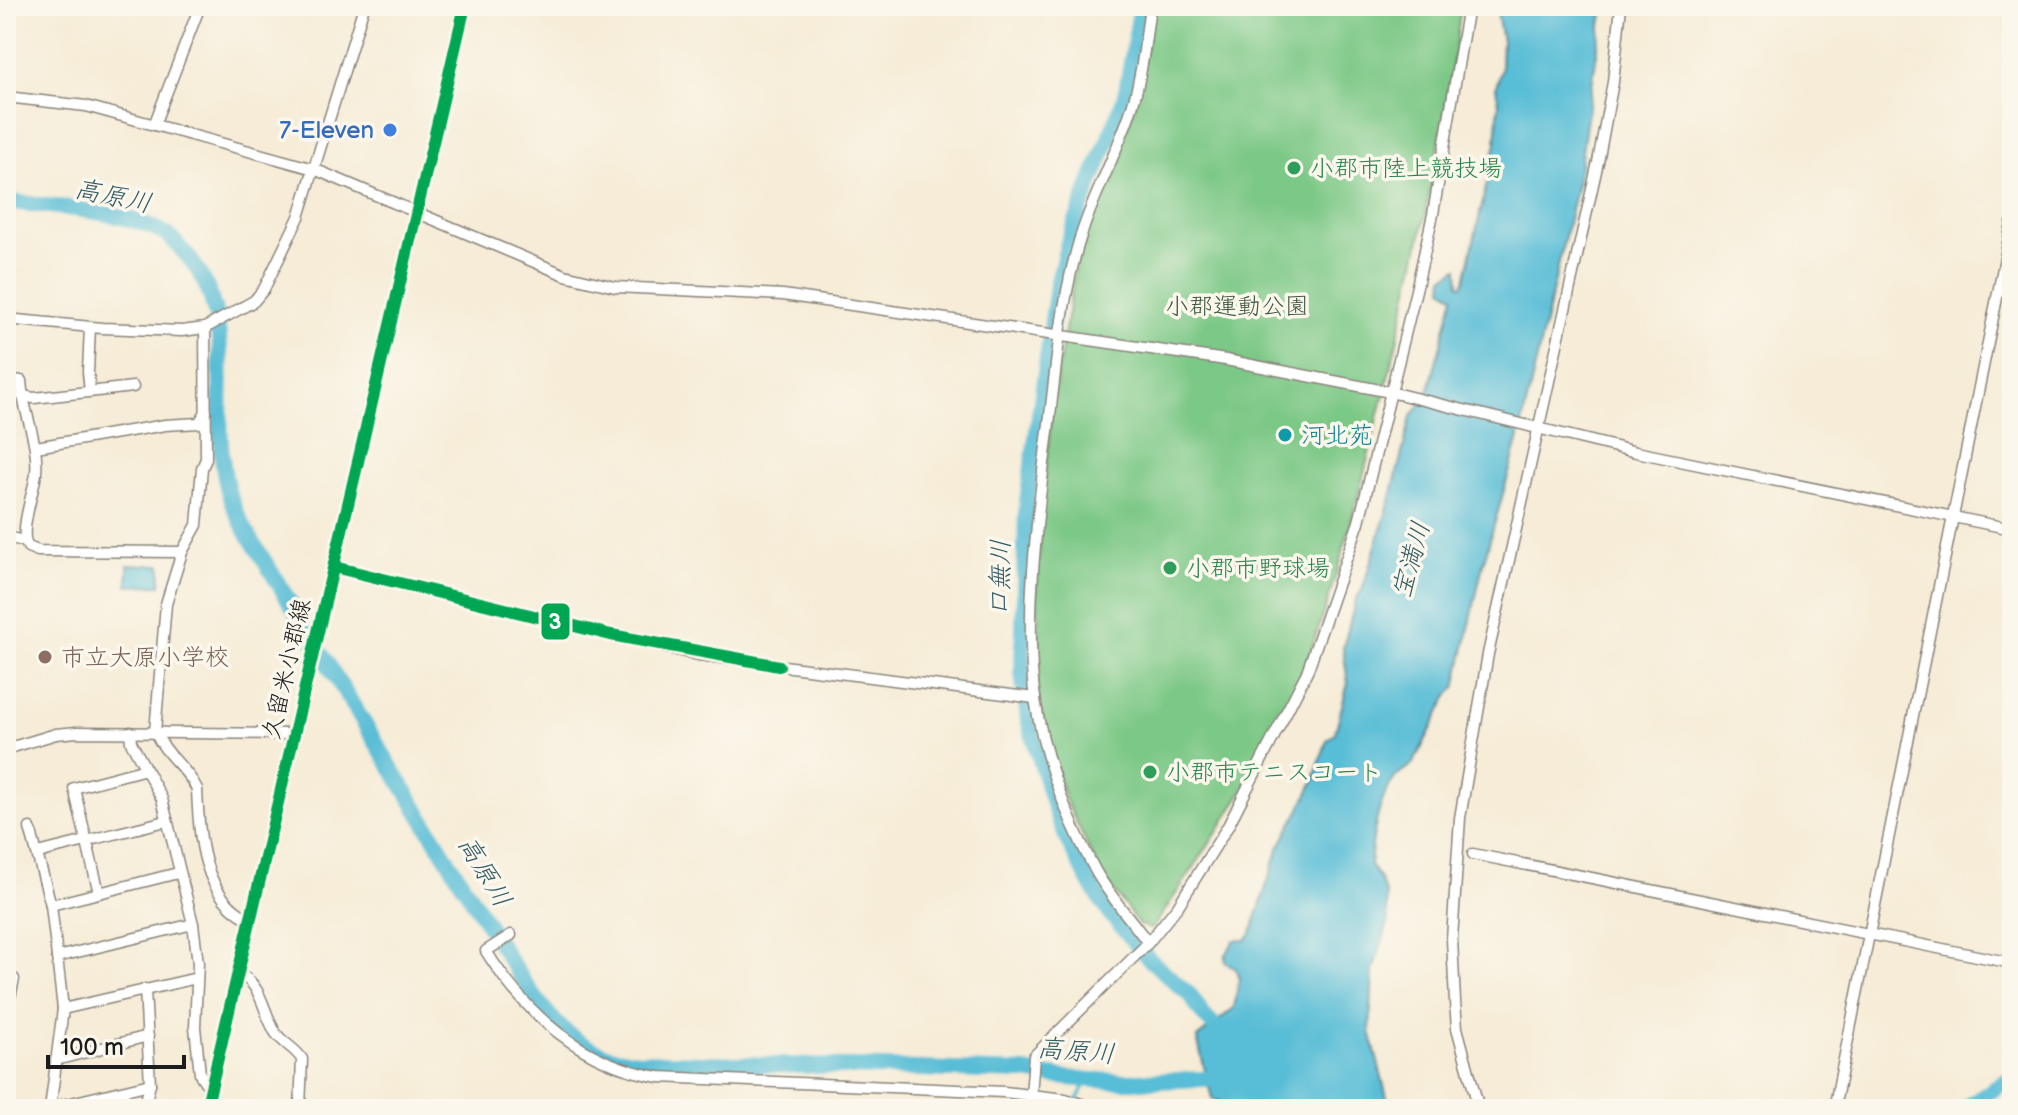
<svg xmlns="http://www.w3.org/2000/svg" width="2018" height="1115" font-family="'Balsamiq Sans','Klee One',sans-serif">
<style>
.green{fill:#7cc886;stroke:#4c7251;stroke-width:2}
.water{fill:#58bdd6;stroke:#3a6c79;stroke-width:2}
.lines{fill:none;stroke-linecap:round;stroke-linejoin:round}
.stream{stroke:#58bdd6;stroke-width:3}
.river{stroke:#58bdd6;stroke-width:16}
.minor-casing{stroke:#89847a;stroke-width:13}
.major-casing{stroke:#89847a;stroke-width:15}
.minor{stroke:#fff;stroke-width:10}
.major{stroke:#fff;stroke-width:12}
.bus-1-casing{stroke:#fbf7ec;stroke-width:18}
.bus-1{stroke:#00a651;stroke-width:12}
.shop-dot{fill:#3f7fe0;stroke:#fbf7ec;stroke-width:3}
.leisure-dot{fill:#2e9e5b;stroke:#fbf7ec;stroke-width:3}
.culture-dot{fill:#0f9aa8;stroke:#fbf7ec;stroke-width:3}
.education-dot{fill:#8d6e63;stroke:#fbf7ec;stroke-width:3}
.labels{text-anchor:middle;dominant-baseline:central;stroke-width:7;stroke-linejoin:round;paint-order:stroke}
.shop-label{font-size:24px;fill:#366cbe;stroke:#fbf7ec;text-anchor:end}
.leisure-label{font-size:24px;fill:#27864d;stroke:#fbf7ec;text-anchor:start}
.park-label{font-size:24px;fill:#3e5841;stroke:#fbf7ec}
.culture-label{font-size:24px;fill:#0d838f;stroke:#fbf7ec;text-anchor:start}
.education-label{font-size:24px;fill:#785e54;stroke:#fbf7ec;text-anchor:start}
.street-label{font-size:24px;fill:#1c1c1c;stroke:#fbf7ec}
.water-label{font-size:26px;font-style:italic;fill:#345c66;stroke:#fbf7ec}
.line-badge{stroke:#fbf7ec;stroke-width:3}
.badge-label{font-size:22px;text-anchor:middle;font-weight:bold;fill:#fff}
</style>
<rect width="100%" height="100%" fill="#fbf7ec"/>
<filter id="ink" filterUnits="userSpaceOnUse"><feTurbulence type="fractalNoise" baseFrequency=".0125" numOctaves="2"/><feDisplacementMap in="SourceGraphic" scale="16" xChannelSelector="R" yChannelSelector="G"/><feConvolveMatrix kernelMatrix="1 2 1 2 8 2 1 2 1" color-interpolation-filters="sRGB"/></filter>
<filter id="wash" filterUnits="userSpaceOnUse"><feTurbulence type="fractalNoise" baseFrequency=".006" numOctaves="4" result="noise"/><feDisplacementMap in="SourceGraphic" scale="32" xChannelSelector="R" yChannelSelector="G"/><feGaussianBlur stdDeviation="1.8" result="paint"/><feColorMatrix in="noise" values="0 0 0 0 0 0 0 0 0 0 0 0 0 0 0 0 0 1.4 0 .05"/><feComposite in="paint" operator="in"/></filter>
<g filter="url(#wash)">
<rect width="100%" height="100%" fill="#f6ecd7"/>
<!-- green -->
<path class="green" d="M 1154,6 L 1461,6 C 1443,144 1413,279 1379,414 C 1356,506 1333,598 1297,685 C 1260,772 1205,852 1152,929 L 1139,925 L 1099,870 L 1065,799 L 1046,735 L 1037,685 L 1039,623 L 1036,597 L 1041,516 L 1053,401 L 1075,270 L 1087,229 L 1133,113 Z"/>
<!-- water -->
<g class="water">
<path d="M 1496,6 L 1604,6 L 1577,184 L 1518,441 L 1483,564 L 1456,688 L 1448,695 C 1437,717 1426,740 1414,762 C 1409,769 1401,770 1395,778 C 1377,801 1372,837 1370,866 L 1379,877 L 1386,895 L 1388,923 L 1373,971 L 1370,1031 L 1390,1109 L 1239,1109 L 1212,1099 L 1197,1038 L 1234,1008 L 1239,980 L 1236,969 L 1226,963 L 1225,957 L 1234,940 L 1246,940 L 1251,934 L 1278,850 L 1311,788 L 1327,740 L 1335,733 L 1348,683 L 1343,648 L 1356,599 L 1362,590 L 1390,501 L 1411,417 L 1427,396 L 1454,296 L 1443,288 L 1444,277 L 1458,268 L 1459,284 L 1462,285 L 1465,280 L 1496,143 L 1499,103 L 1496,88 L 1501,69 L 1502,41 Z"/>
<polygon points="128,565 161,565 161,585 128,586"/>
</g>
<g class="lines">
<!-- stream -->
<polyline class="stream" points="1070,1109 1076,1103 1087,1080"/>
<!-- river -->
<g class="river">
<polyline points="1141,6 1125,97 1069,239 1057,286 1026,509 1022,672 1028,720 1054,807 1069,844 1090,883 1110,914 1149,959 1190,995 1204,1016 1221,1032 1230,1036"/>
<path d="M 6,201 C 54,208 124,209 166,234 C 172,238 178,246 183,251 C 245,317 206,411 228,490 C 235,517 253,542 267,565 L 510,961 C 537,1001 562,1043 612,1057 C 629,1062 650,1061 667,1062 L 1025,1072 C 1092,1085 1160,1081 1228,1078"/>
<polyline points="1964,1109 2012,1077"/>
</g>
</g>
</g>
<g filter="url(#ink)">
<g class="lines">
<!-- minor casing -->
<g class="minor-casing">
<g id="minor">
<polyline points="6,97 86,106 314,169 565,275 615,287 783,295 1226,360 1390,392 1636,452 2012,529"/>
<polyline points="154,125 200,6"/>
<polyline points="6,319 102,328 182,331 205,328 254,301 264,289 299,217 364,6"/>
<path d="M 205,328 L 206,459 L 202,468 L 197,525 L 182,552 L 166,604 L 155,732 C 166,756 187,768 197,789 C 199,836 202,898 251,920"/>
<path d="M 6,379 L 21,381 C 23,413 39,441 36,473 C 34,492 18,533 28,547 L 38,551 L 182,552"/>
<polyline points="90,392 88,372 90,327"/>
<polyline points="22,396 34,398 133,387"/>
<polyline points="36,447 165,425 199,423 206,412"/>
<polyline points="6,537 24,541"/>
<polyline points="334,567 486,605 697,655 1035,698"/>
<polyline points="130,732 131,742 162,799 193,924 198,963 195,1027 200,1074 205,1082 213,1082"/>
<polyline points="6,749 56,734 77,732 294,734"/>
<polyline points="30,828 51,905"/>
<polyline points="38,853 166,821"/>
<polyline points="1473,854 2012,963"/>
<polyline points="99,893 74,788 146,769"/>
<path d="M 511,935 L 486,951 C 525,1014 583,1065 659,1077 L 1004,1092 L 1065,1099 L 1098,1109"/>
<path d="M 1148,943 C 1131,919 1109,896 1095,870 C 1067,818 1044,758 1035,699 C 1024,621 1037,518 1047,439 C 1055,380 1059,318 1074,260 C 1086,209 1113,163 1130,113 C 1142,78 1145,42 1150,6"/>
<polyline points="57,957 193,924"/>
<path d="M 239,973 C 263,987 262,1009 275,1032 C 281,1042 295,1048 302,1059 L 300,1109"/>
<polyline points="6,978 14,979 6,1016"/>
<polyline points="63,1009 197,978"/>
<polyline points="56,1060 148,1036"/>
<polyline points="50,1108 150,1084"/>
<polyline points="50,1109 63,1009 51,905 178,873"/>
<polyline points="144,1109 150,1084 145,989"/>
<polyline points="1030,1109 1034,1056 1148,943 1178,906 1228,826 1307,672 1359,522 1417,286 1433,214 1468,6"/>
<polyline points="1479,1109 1457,1028 1455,1002 1452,939 1460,818 1488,654 1598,162 1613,82 1621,6"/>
<polyline points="1834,1109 2012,223"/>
</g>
</g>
<!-- major casing -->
<g class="major-casing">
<polyline id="major" points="206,1109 465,6"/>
</g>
<!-- minor -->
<use href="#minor" class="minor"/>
<!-- major -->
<use href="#major" class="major"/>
<!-- bus-1 casing -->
<g class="bus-1-casing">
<g id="bus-1">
<polyline points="334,567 611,635 779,666"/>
<polyline points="206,1109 465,6"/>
</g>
</g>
<!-- bus-1 -->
<use href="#bus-1" class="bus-1"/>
</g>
</g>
<!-- markers -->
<circle class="shop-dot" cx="390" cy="130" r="8"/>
<g class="leisure-dot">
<circle cx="1294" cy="168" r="8"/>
<circle cx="1170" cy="568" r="8"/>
<circle cx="1150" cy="772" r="8"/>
</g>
<circle class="culture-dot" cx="1285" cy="435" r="8"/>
<circle class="education-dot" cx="45" cy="657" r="8"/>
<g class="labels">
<!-- shop labels -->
<g class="shop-label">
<text x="374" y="130">7-Eleven</text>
</g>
<!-- leisure labels -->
<g class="leisure-label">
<text x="1310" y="168">小郡市陸上競技場</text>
<text x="1186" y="568">小郡市野球場</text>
<text x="1166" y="772">小郡市テニスコート</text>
</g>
<!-- park labels -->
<g class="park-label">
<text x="1237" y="306">小郡運動公園</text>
</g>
<!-- culture labels -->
<g class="culture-label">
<text x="1301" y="435">河北苑</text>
</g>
<!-- education labels -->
<g class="education-label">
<text x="61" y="657">市立大原小学校</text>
</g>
<!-- street labels -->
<g class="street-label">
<text transform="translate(287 669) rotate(-77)">久留米小郡線</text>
</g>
<!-- water labels -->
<g class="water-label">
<text transform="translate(113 197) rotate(12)">高原川</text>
<text transform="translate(1412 560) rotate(-74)">宝満川</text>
<text transform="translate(1001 578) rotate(-89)">口無川</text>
<text transform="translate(484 872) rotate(59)">高原川</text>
<text transform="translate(1076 1052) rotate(5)">高原川</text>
</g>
</g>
<rect class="line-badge" x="540" y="602" width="31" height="39" rx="8" fill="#00a651"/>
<g class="badge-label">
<text x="555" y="629">3</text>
</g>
<!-- margin -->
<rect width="2018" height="1115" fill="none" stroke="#fbf7ec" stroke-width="32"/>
<!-- scale -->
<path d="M48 1055v12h136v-12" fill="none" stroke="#1c1c1c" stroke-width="4"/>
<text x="60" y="1055" font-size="24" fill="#1c1c1c" stroke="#fbf7ec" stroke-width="6" paint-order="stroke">100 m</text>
</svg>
